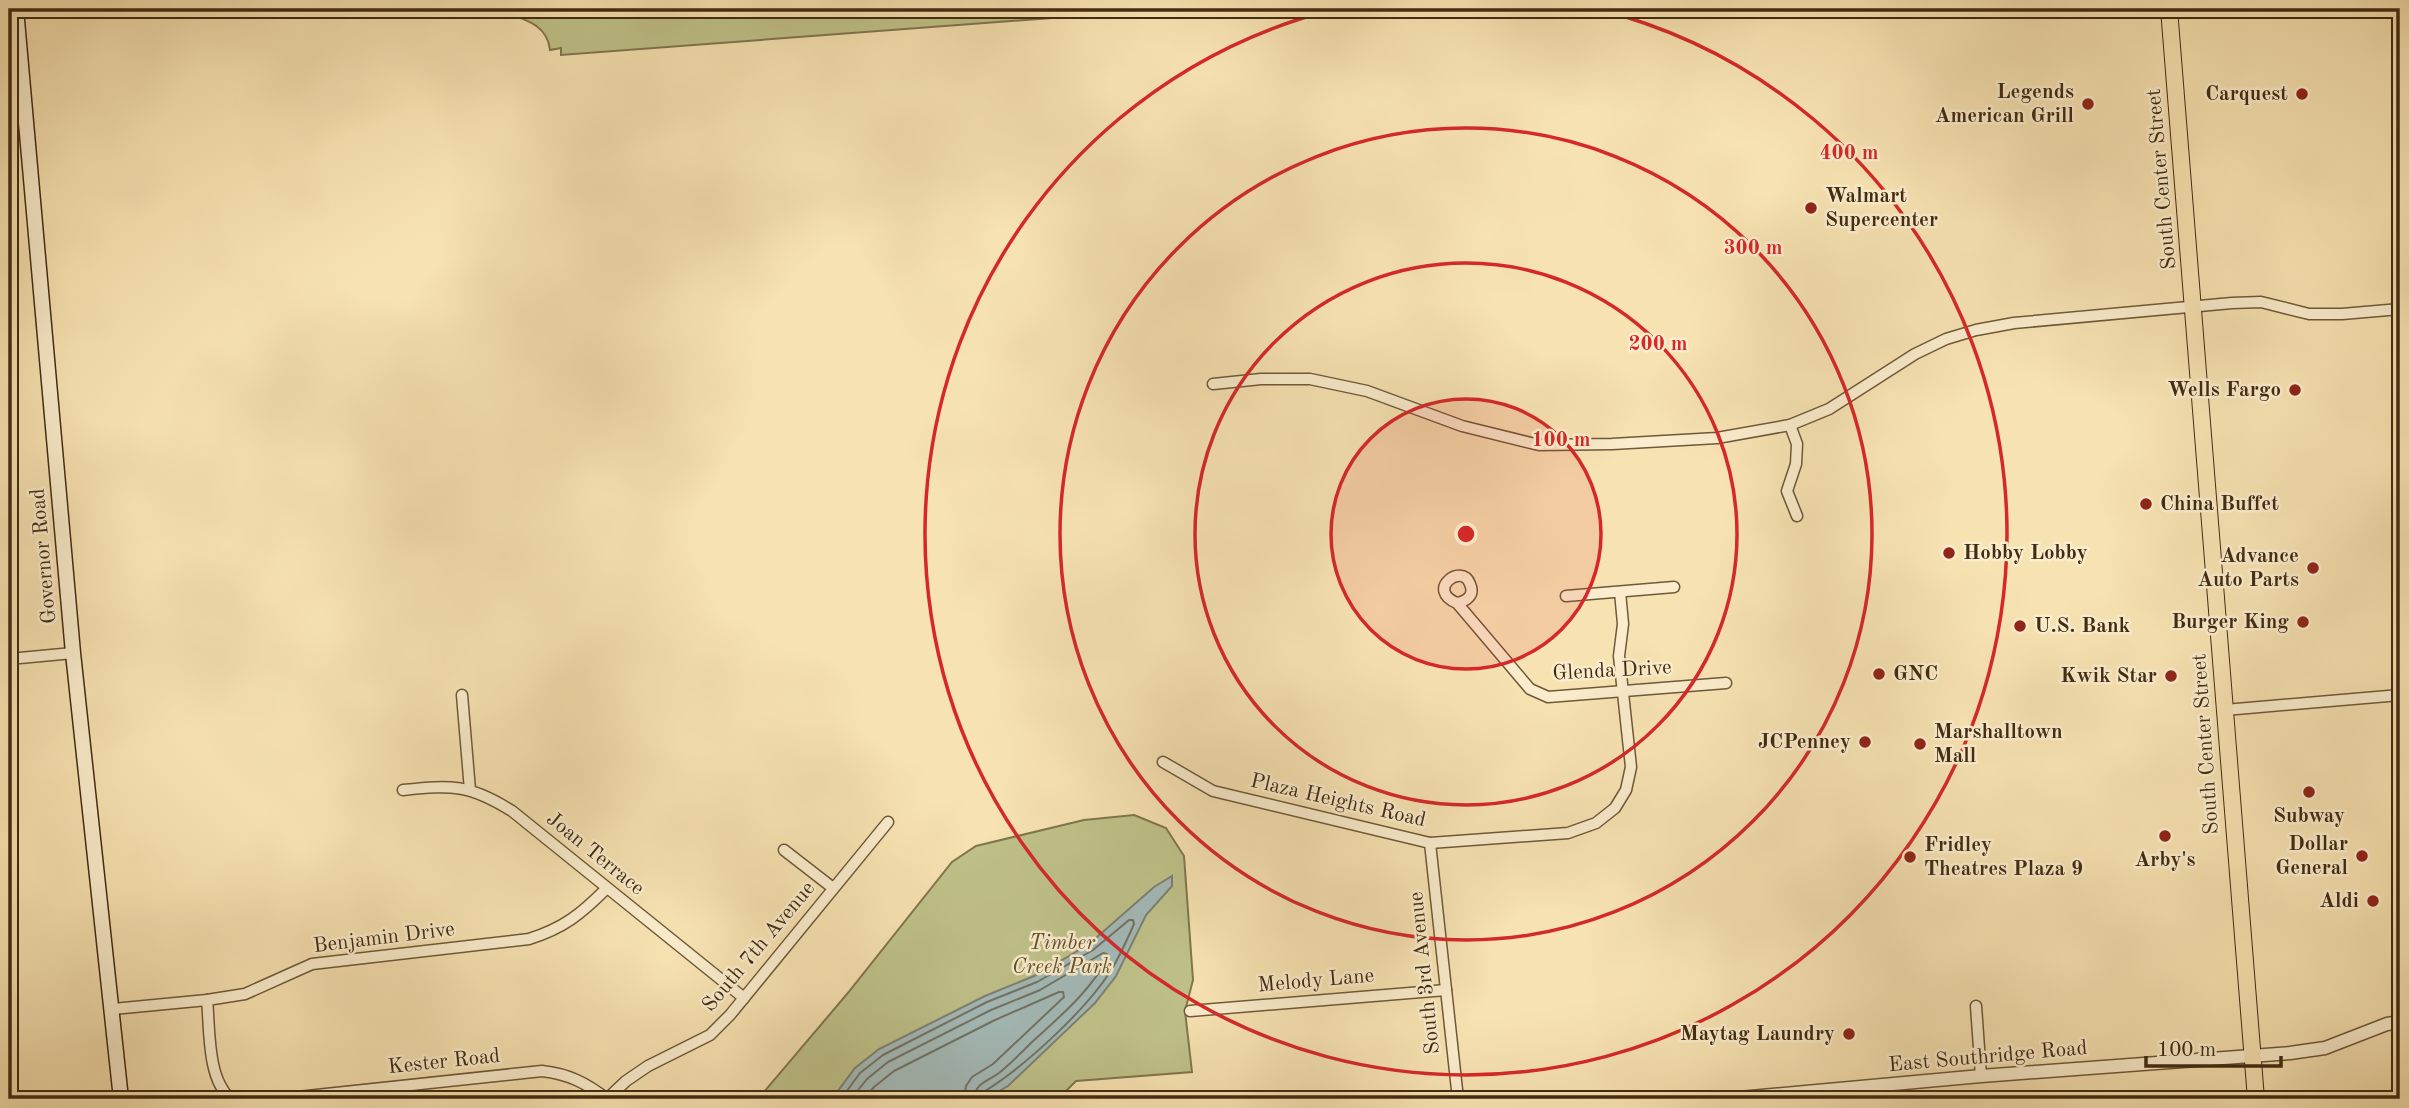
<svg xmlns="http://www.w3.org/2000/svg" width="2409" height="1108" font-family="'Old Standard TT',serif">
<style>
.green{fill:#bfc289;stroke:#80764e;stroke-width:2}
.water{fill:#a3bab8;stroke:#7c8176;stroke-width:2}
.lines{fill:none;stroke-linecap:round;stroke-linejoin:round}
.shore{stroke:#727265;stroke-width:2}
.minor-casing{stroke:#6e593a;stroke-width:13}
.tertiary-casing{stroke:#6e593a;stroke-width:15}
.secondary-casing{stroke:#412b12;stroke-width:17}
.primary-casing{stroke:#412b12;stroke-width:18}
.minor{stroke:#faeccc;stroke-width:10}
.tertiary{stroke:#faeccc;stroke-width:12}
.secondary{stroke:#faeccc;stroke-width:14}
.primary{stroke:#f7e2b1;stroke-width:16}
.ring{fill:none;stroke:#d62828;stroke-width:3.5}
.poi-dot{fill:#8f2418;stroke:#faeccc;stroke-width:2.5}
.labels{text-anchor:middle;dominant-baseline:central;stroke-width:5;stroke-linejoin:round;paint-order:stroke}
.poi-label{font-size:21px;font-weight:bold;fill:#412b12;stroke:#faeccc;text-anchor:end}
.street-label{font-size:21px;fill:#412b12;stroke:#faeccc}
.park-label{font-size:21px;font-style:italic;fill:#605130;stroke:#faeccc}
.centre{fill:#d62828;stroke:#faeccc;stroke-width:3.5}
.ring-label{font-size:21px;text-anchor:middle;font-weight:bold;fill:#d62828;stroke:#faeccc;stroke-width:5;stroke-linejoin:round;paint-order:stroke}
</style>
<rect width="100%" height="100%" fill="#f7e2b1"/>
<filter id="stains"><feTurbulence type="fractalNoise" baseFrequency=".00286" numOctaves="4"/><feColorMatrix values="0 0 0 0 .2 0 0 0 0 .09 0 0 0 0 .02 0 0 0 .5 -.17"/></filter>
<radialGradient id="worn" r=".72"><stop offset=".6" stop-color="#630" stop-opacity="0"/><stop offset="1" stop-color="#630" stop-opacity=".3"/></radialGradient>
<!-- green -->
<g class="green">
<path d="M 496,9 L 1104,9 L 1104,14 L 561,55 L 561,48 L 550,50 C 547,21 519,19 496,9 Z"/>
<polygon points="1134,815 1166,828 1184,856 1193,980 1185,1011 1192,1072 1076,1081 1058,1099 758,1099 847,994 952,862 976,846 1084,820"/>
</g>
<!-- water -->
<polygon class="water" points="1172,876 1172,886 1146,915 1116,976 1095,1003 1008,1086 985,1099 832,1099 855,1068 879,1049 985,996 1034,976 1069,956 1089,944 1154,887"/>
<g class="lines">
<!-- shore -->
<g class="shore">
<path d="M 841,1099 L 860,1073 L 883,1055 L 987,1002 L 1037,982 L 1093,950 L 1129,920 L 1133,920 L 1134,924 C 1127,940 1119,958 1110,972 C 1084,1012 1025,1066 985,1091 L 983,1099"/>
<path d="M 851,1099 L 867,1079 L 888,1062 L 991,1010 L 1040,990 L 1103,953 L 1107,954 L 1108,957 C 1091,991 1058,1018 1031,1043 C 1021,1053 1010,1064 999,1073 C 988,1081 975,1083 974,1099"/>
<polyline points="864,1099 874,1087 894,1071 995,1020 1059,992 1063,992 1064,997 993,1064 972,1077 966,1086 964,1099"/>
</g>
<!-- minor casing -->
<g class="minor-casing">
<g id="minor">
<polyline points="1213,384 1261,379 1310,379 1367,391 1462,426 1539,445 1612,444 1717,438 1790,425 1829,409 1915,354 1946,339 1976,330 2014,323 2232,303 2261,302 2309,314 2342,314 2400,309"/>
<polyline points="1790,425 1797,444 1796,464 1787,491 1797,516"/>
<polyline points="1566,596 1674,587"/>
<path d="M 1457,603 C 1467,601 1475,595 1470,584 C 1462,562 1425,590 1457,603 L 1530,689 L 1548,697 L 1726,683"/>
<polyline points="9,659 73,653"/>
<polyline points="462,695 470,790"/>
<polyline points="2225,710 2400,695"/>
<polyline points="1163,762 1213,791 1430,843 1568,833 1596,823 1615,808 1626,790 1631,767 1619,656 1623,624 1620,592"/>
<path d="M 403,790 C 452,785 469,784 512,811 L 744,998"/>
<polyline points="1430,843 1458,1099"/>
<polyline points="784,850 833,888"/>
<path d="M 207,1000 C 210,1030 207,1079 231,1099"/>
<polyline points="1976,1006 1981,1076"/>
<path d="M 113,1009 L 207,1000 L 245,994 L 312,964 L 529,939 C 564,928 581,914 607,888"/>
<polyline points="1190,1011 1446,990"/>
<path d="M 279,1099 L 542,1071 C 569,1074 586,1083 607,1099 L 626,1081 L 648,1066 L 710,1035 L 730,1015 L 888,822"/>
</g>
</g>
<!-- tertiary casing -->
<g class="tertiary-casing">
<polyline id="tertiary" points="1728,1099 1981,1076 2290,1053 2325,1048 2387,1024 2400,1022"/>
</g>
<!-- secondary casing -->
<g class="secondary-casing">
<polyline id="secondary" points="16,9 73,653 121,1099"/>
</g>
<!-- primary casing -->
<g class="primary-casing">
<polyline id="primary" points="2169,9 2256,1099"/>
</g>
<!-- minor -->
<use href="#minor" class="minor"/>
<!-- tertiary -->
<use href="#tertiary" class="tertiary"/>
<!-- secondary -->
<use href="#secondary" class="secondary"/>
<!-- primary -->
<use href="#primary" class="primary"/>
</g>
<!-- distance rings -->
<circle cx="1466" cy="534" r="135" fill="#d62828" fill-opacity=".12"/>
<g class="ring">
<circle cx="1466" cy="534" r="135"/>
<circle cx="1466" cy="534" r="271"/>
<circle cx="1466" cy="534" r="406"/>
<path d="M1597 9A541 541 0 1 1 1335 9"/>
</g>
<!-- markers -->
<g class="poi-dot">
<circle cx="2302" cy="94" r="7"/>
<circle cx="2088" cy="104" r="7"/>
<circle cx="1811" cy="208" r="7"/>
<circle cx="2295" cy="390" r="7"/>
<circle cx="2146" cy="504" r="7"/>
<circle cx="1949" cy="553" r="7"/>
<circle cx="2313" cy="568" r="7"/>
<circle cx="2303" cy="622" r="7"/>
<circle cx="2020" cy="626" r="7"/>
<circle cx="1879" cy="674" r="7"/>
<circle cx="2171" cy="676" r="7"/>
<circle cx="1865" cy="742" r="7"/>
<circle cx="1920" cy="744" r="7"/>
<circle cx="2309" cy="792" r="7"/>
<circle cx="2165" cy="836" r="7"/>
<circle cx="2362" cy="856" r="7"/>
<circle cx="1910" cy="857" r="7"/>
<circle cx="2373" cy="901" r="7"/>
<circle cx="1849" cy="1034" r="7"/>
</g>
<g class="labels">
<!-- poi labels -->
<g class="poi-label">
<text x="2074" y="92">Legends<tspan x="2074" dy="24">American Grill</tspan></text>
<text x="2288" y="94">Carquest</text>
<text x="1825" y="196" text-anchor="start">Walmart<tspan x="1825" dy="24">Supercenter</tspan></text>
<text x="2281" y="390">Wells Fargo</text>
<text x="2160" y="504" text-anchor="start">China Buffet</text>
<text x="1963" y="553" text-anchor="start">Hobby Lobby</text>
<text x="2299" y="556">Advance<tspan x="2299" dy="24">Auto Parts</tspan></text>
<text x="2289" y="622">Burger King</text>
<text x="2034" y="626" text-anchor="start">U.S. Bank</text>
<text x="1893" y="674" text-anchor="start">GNC</text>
<text x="2157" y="676">Kwik Star</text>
<text x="1934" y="732" text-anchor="start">Marshalltown<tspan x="1934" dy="24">Mall</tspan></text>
<text x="1851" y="742">JCPenney</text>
<text x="2309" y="816" text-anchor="middle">Subway</text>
<text x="2348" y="844">Dollar<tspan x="2348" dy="24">General</tspan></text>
<text x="1924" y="845" text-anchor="start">Fridley<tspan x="1924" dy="24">Theatres Plaza 9</tspan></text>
<text x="2165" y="860" text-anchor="middle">Arby's</text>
<text x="2359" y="901">Aldi</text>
<text x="1835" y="1034">Maytag Laundry</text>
</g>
<!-- street labels -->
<g class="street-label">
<text transform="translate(2162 179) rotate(-95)">South Center Street</text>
<text transform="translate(44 556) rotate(-95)">Governor Road</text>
<text transform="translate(1612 671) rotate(-3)">Glenda Drive</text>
<text transform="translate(2206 744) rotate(-94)">South Center Street</text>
<text transform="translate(1338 801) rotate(13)">Plaza Heights Road</text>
<text transform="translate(595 854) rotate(39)">Joan Terrace</text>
<text transform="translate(384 938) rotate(-7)">Benjamin Drive</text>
<text transform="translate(759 947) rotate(-50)">South 7th Avenue</text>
<text transform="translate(1425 973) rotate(-96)">South 3rd Avenue</text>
<text transform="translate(1316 981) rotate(-5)">Melody Lane</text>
<text transform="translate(1988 1057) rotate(-5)">East Southridge Road</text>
<text transform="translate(444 1062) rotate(-6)">Kester Road</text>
</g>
<!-- park labels -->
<g class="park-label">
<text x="1062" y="943">Timber<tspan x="1062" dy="24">Creek Park</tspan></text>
</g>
</g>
<circle cx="1466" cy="534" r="10" class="centre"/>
<g class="ring-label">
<text x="1849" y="159">400 m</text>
<text x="1753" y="254">300 m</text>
<text x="1658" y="350">200 m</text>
<text x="1561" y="446">100 m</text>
</g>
<!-- margin -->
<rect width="2409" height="1108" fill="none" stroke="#f7e2b1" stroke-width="35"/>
<rect x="10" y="10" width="2388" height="1087" fill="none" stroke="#412b12" stroke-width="3.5"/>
<rect x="18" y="18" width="2374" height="1073" fill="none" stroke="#412b12" stroke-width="2"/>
<!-- scale -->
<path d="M2146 1056v10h135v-10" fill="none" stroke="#412b12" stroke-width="3.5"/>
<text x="2157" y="1056" font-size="21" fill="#412b12" stroke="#faeccc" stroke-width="5" paint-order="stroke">100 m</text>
<rect width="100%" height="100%" filter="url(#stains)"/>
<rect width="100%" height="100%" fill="url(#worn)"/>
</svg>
